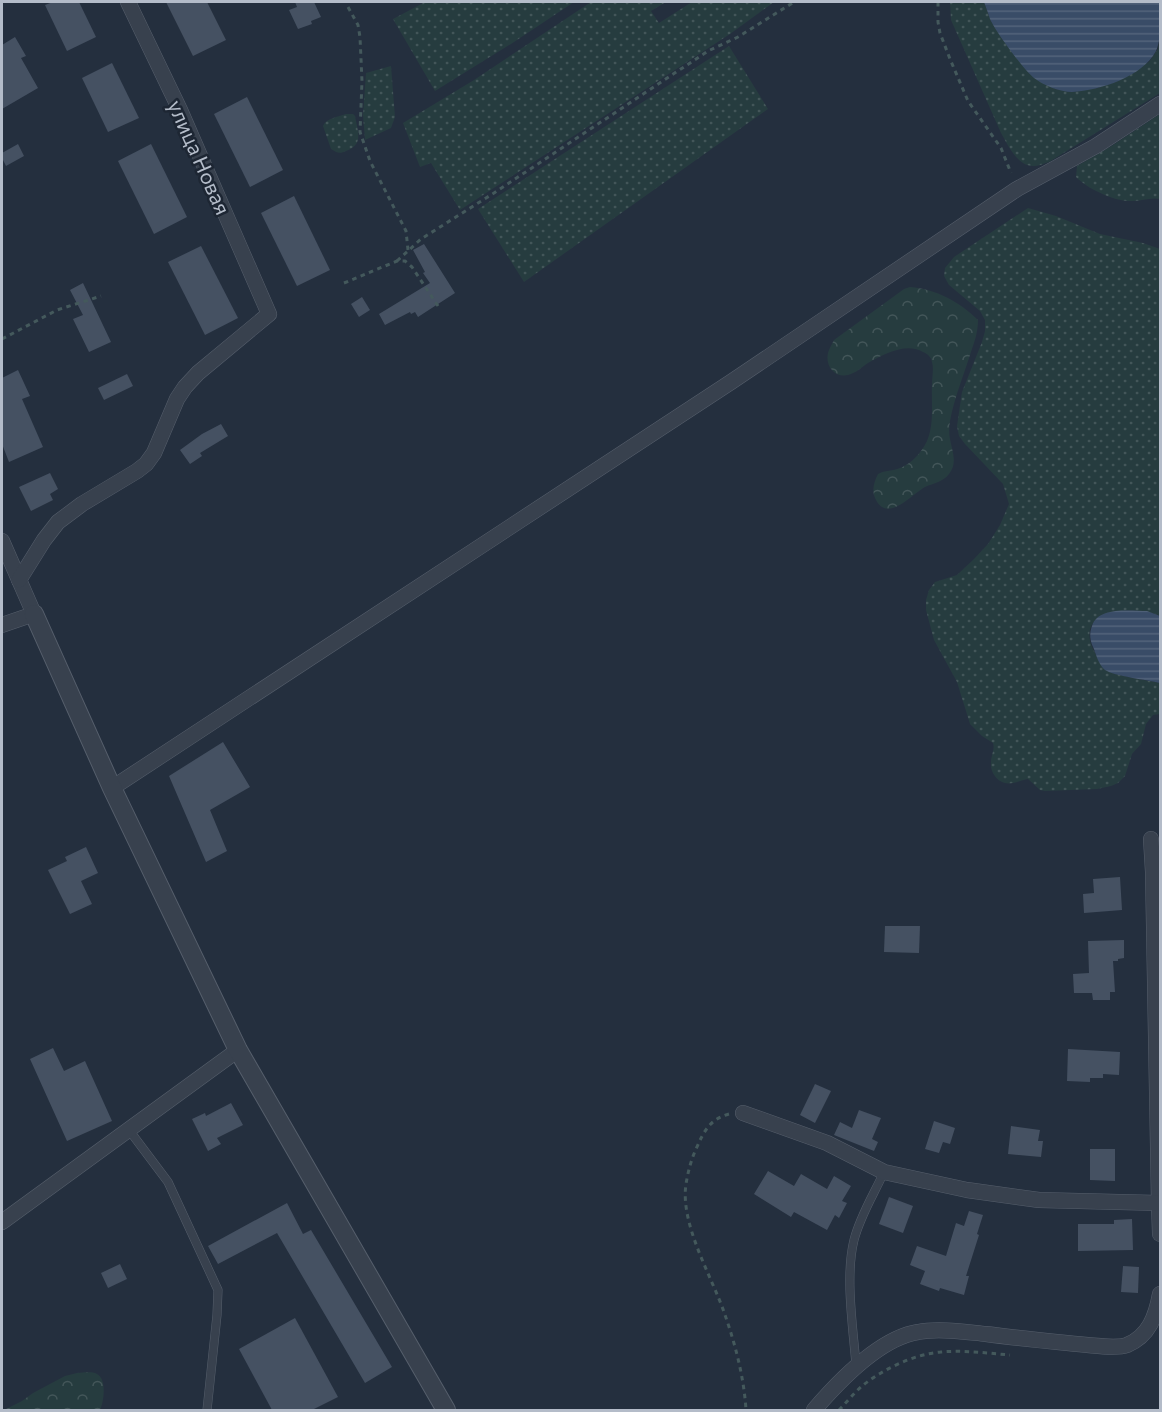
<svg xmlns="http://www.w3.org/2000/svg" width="1162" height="1412" font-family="Commissioner,sans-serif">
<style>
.grass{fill:url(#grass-dots)}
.forest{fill:url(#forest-crowns)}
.water{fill:url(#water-rules)}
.building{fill:#455162}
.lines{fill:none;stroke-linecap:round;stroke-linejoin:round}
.service-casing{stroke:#565f6c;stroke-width:9}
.minor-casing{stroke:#565f6c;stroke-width:16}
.tertiary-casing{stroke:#565f6c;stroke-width:20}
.path{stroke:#44595c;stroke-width:3;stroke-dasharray:4.5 4.5;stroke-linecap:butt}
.service{stroke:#38414e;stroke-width:8}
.minor{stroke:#38414e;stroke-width:15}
.tertiary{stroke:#38414e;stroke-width:18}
.labels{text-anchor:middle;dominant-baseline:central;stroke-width:5;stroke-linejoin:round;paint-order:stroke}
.street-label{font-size:21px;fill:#b4bcc9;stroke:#1d2633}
</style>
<defs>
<pattern id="grass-dots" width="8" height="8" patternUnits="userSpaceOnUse" patternTransform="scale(1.5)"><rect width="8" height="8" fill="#263c3f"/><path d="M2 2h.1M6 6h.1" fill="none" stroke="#435659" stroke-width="1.8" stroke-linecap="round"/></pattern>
<pattern id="forest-crowns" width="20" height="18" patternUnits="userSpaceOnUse" patternTransform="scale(1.5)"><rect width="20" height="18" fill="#263c3f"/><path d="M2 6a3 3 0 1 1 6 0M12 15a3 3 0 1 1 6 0" fill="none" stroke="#435659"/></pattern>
<pattern id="water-rules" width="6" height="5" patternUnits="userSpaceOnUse" patternTransform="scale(1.5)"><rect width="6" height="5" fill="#394c67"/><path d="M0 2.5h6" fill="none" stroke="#53647b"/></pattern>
</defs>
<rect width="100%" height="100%" fill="#242f3e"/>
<!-- grass -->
<g class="grass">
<polygon points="425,2 574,2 511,44 435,91 393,19"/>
<polygon points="591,2 666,2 651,11 659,23 692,2 774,2 730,34 460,210 431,163 420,167 403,123 474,80"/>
<path d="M 950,2 L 984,2 L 991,21 L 1020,62 L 1055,89 L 1071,92 L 1098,88 L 1149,62 L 1158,49 L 1160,38 L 1160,93 L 1049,162 C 1045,163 1039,166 1035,166 C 1018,168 1008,145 1001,133 L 951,20 Z"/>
<polygon points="729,46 768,109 524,282 478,209"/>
<polygon points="391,66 395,117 391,128 365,140 363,115 366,73"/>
<path d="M 346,114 L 353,114 L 355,116 C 358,133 364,144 346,151 C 340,154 337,153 331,149 L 323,126 C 326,118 338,117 346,114 Z"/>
<path d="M 1160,114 L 1160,199 C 1151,197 1142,201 1132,201 C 1115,202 1088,189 1076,177 L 1077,166 L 1110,147 Z"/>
<path d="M 1028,208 L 1056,216 L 1100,234 L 1143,243 L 1160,249 L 1160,616 C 1136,606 1074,607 1093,649 C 1096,654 1098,661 1103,665 C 1119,678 1141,679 1160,683 L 1160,714 L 1153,715 L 1146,724 L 1141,744 L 1132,754 L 1125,776 L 1118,783 L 1111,786 L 1097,789 L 1045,791 L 1040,790 L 1028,779 C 1022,780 1018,782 1013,783 C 1000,786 990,774 991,763 C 991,755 995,750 993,743 L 982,736 L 970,724 L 957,682 L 934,640 L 926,610 L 926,600 L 929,590 L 935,582 L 957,575 L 974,559 L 988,544 L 1000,525 L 1009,504 L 1003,484 L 965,444 L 959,436 L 957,426 L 962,392 L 982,342 L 985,331 L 985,320 L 980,311 L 949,285 L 944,276 L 945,268 L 954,257 Z"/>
</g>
<!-- forest -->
<g class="forest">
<path d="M 910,287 C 936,289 960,302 978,320 C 978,333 974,343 970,355 C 963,377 954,399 950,421 C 949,427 949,434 950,439 C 952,451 958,463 949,474 C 943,482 934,483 925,487 C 912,494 888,523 876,500 C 871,491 874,482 878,474 C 885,470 893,471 900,468 C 908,465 917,457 921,451 C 936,432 931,407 932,384 C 932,377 934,369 932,362 C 931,357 928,354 923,352 C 907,342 883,354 868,363 C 862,367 856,373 848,375 C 835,378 825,366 828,353 C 829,349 832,344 834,340 L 904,289 Z"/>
<path d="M 77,1373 C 83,1373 91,1371 97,1374 C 107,1379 104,1402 100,1410 L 4,1410 L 22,1401 L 33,1393 L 65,1376 Z"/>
</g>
<!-- water -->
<g class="water">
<path d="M 984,2 L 1160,2 C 1161,17 1162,37 1156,51 C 1142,77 1101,90 1072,92 C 1060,92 1043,85 1034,78 C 1023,69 996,32 990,19 C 988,13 986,7 984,2 Z"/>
<path d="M 1147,611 L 1160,616 L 1160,683 C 1148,680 1114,676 1105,670 C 1099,665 1096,655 1094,649 C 1090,641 1089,634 1092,626 C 1098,606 1131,611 1147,611 Z"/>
</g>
<!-- building -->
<g class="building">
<polygon points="53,2 79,2 96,37 67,51 45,5"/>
<polygon points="166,2 207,2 226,40 193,56"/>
<polygon points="295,2 314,2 321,17 311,21 312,24 298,29 289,10 297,7"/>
<polygon points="15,37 26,56 21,58 38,88 2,109 2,45"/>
<polygon points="112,63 139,118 108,132 82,78"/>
<polygon points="247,97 283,170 250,187 214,114"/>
<polygon points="18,144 24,156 6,166 2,158 2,153"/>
<polygon points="151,144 187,217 154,234 118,161"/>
<polygon points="294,196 330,270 297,286 261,213"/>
<polygon points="424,244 455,293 418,317 415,312 411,314 410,312 385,325 379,314 430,283 423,273 425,272 413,250"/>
<polygon points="201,246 238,318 205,335 168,262"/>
<polygon points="83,283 111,342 89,352 73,319 83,315 70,290"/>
<polygon points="362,297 370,310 359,317 351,304"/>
<polygon points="18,370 30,396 22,399 43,447 9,462 2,444 2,378"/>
<polygon points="127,374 133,386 104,400 98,388"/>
<polygon points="221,424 228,436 200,453 202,456 190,464 180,450 202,434"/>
<polygon points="50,473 58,489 50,494 53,500 31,511 19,487"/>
<polygon points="223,742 250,787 210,810 227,851 206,862 169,776"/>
<polygon points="86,847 98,873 81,881 92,904 70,914 48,870 67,861 65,857"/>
<polygon points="1120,877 1122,910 1084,913 1083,894 1094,893 1093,879"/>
<polygon points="885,926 920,926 919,953 884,952"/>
<polygon points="1124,940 1124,958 1118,959 1118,961 1113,961 1115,992 1110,992 1110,1000 1093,1000 1092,993 1074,993 1073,974 1089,973 1088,941"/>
<polygon points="53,1048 64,1071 85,1061 112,1121 67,1141 30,1059"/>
<polygon points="1068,1049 1120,1052 1119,1075 1103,1074 1103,1078 1090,1078 1090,1082 1067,1081"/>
<polygon points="815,1084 831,1091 815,1123 800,1115"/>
<polygon points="231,1103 243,1125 217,1138 221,1144 208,1151 192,1119 205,1113 206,1116"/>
<polygon points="859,1110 881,1118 872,1139 878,1142 874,1151 834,1135 840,1122 852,1128"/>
<polygon points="934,1121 955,1128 950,1144 943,1142 939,1153 925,1149"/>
<polygon points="1011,1126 1040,1130 1038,1141 1043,1141 1041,1157 1008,1154"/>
<polygon points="1090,1149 1115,1149 1115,1181 1090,1180"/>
<polygon points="768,1171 794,1186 801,1174 827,1189 834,1176 851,1186 842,1201 847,1203 839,1218 835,1215 827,1230 794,1212 791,1217 754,1194"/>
<polygon points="889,1197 913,1206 903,1233 879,1224"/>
<polygon points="287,1203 303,1234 311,1230 392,1367 365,1383 277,1233 218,1264 208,1246"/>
<polygon points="969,1211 983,1215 977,1234 979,1235 966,1276 969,1276 964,1295 940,1288 939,1291 920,1284 925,1271 910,1265 917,1246 946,1256 956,1223 964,1226"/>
<polygon points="1132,1219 1133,1250 1078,1251 1078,1224 1114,1224 1114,1220"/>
<polygon points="120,1264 127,1279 108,1288 101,1273"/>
<polygon points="1123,1266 1139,1267 1138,1293 1121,1292"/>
<polygon points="295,1318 338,1397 312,1410 272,1410 239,1349"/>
</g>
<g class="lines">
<!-- service casing -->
<g class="service-casing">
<g id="service">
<polyline points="129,1130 168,1182 218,1290 217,1315 207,1410"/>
<path d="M 856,1365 C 853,1327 845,1276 854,1240 C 860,1216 874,1194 884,1172"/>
</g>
</g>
<!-- minor casing -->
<g class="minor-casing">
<g id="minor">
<polyline points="2,541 34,614 2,625"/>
<polyline points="19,580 44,540 58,522 82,504 137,471 146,464 154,453 177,399 185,387 198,373 269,314 180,110 128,2"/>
<polyline points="112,788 731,382 1017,189 1096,146 1160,104"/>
<polyline points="1151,839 1153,872 1159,1203 1160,1234"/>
<polyline points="743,1113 827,1143 884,1172 967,1190 1039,1200 1159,1203"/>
<polyline points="2,1222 238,1050"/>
<path d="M 814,1410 C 838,1382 880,1338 918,1332 C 939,1328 965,1332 986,1334 C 1016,1338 1047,1341 1077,1344 C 1089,1345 1116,1349 1127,1345 C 1149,1336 1156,1316 1160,1294"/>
</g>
</g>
<!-- tertiary casing -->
<g class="tertiary-casing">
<polyline id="tertiary" points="34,614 112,788 238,1050 446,1410"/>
</g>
<!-- path -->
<g class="path">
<polyline points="938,2 938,22 940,33 950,59 968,101 1001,148 1011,173"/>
<polyline points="348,7 358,25 360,37 362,81 360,132 370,161 406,231 408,250"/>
<polyline points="397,261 421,239 494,193 708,51 738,37 794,2"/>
<polyline points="344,283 397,261 405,261 412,267 438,306"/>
<polyline points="2,339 57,310 101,296"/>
<path d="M 729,1114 C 710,1119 704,1131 696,1149 C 691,1160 688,1172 686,1184 C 680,1224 711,1275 724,1312 C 735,1343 744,1377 746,1410"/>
<path d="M 839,1410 C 846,1403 853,1394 861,1387 C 881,1370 914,1354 941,1352 C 964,1350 987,1353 1010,1355"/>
</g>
<!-- service -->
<use href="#service" class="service"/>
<!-- minor -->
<use href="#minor" class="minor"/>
<!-- tertiary -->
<use href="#tertiary" class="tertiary"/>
</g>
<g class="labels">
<!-- street labels -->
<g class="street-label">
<text transform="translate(200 157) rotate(66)">улица Новая</text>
</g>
</g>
<!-- border -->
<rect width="1162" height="1412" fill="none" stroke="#b4bcc9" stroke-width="6"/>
</svg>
